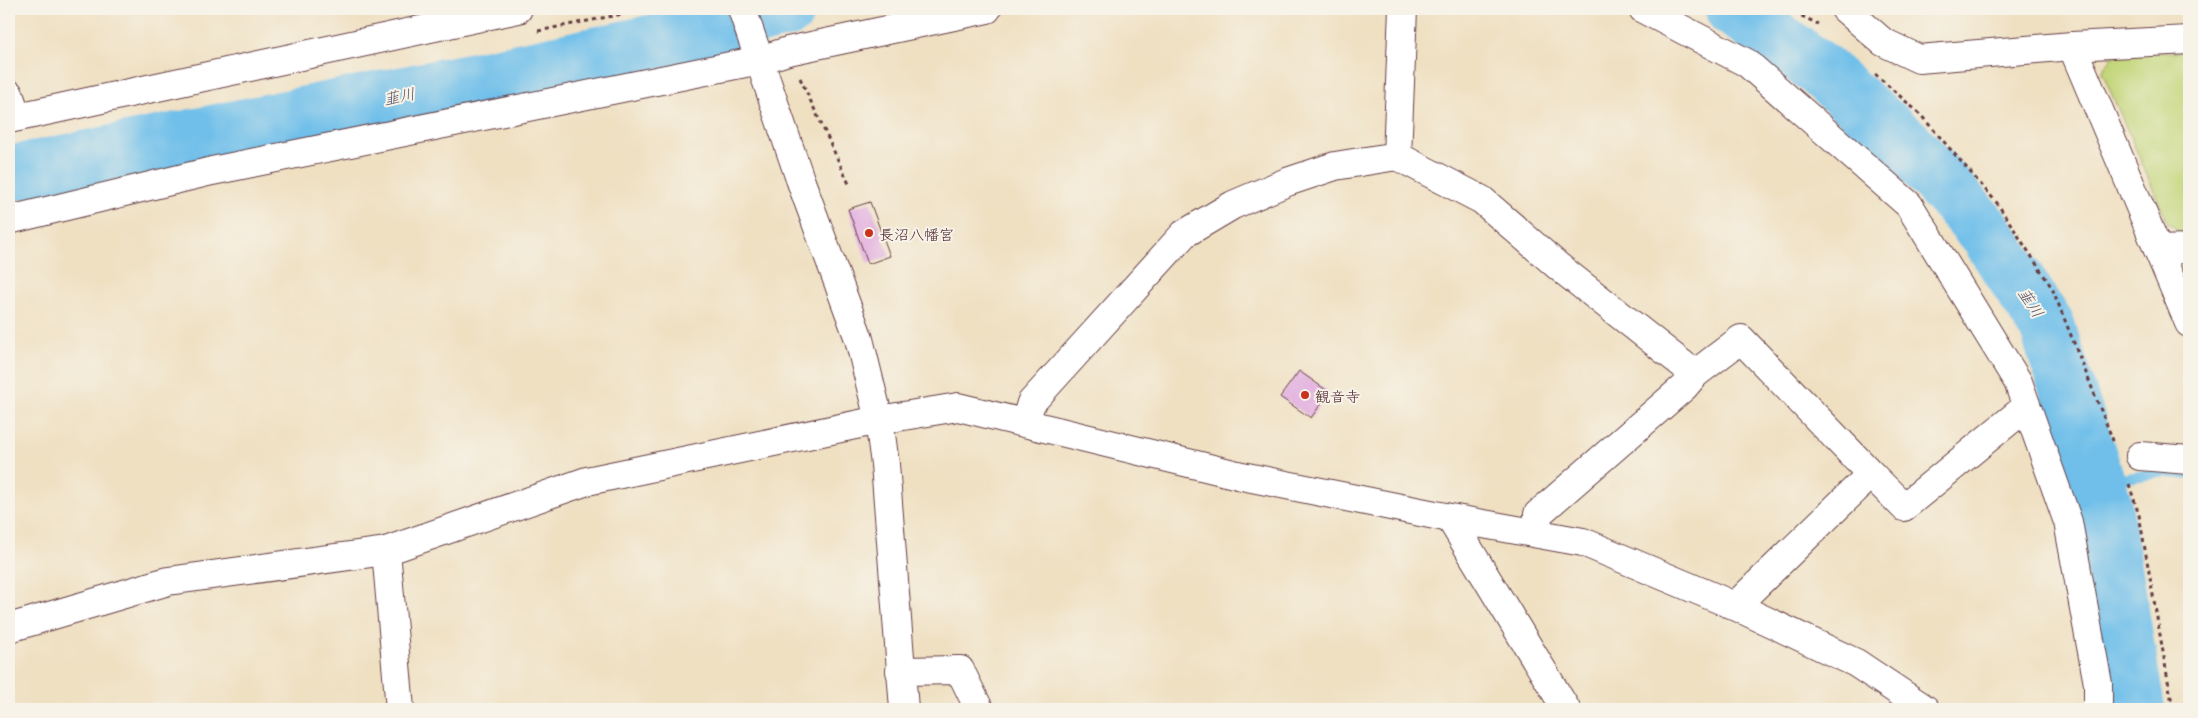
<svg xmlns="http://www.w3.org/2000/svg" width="2198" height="718" font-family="'Playpen Sans','Klee One',sans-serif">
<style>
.green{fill:#c2d578;stroke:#867a52}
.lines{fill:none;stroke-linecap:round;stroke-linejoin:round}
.stream{stroke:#6fbfea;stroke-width:10}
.river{stroke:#6fbfea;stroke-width:56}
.building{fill:#e0a9df}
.minor-casing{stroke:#633c42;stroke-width:30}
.path{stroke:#633c42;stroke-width:3;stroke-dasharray:4 4;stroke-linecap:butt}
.minor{stroke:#fff;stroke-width:28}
.poi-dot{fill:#c8321e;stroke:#f7f3e8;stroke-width:2}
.labels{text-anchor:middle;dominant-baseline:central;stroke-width:4;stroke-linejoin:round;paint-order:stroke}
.poi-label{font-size:15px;fill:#4a1f2b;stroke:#f7f3e8;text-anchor:start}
.water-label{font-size:16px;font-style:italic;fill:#554f64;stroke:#f7f3e8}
</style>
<rect width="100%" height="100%" fill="#f7f3e8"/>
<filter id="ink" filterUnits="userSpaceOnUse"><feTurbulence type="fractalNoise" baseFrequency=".02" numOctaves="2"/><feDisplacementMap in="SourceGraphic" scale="10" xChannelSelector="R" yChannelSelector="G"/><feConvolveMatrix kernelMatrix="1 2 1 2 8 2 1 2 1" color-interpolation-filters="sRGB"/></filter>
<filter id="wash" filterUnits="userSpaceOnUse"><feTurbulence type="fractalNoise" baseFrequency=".0096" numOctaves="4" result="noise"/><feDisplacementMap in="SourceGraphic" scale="20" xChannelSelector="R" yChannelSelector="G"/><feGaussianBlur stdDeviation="1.12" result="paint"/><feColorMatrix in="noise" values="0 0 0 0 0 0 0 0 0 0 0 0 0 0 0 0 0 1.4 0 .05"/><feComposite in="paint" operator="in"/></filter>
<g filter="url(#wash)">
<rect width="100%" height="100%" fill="#efe0c2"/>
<!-- green -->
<polygon class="green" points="2189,51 2189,235 2184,235 2168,223 2102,72 2113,55"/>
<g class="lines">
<!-- stream -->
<polyline class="stream" points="2098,483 2164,472 2189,475"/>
<!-- river -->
<g class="river">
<polyline points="1733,9 1818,68 1908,146 1987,234 2047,326 2103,500 2137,709"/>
<polyline points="9,174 539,67 660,41 788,9"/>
</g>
</g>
<g id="blocks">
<!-- building -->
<g class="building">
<polygon points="870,202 890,256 868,264 848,209"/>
<polygon points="1299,371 1329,392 1311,418 1280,397"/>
</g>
</g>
</g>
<g filter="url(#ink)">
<use href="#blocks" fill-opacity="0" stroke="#633c42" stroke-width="1"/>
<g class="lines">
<!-- minor casing -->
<g class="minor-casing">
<g id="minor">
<polyline points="742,9 800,179 859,339 879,420 885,464 904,709"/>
<polyline points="1403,9 1397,156 1482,200 1559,267 1695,374 1684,387 1538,514 1537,533"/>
<polyline points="1643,9 1747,63 1909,205 2018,382 2068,522 2098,684 2098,709"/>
<polyline points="1845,9 1883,42 1919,59 2072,46 2189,40"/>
<polyline points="2072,46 2189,323"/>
<polyline points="9,94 17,117"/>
<polyline points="9,119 518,9"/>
<polyline points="9,220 212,171 760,60 788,51 987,9"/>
<polyline points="2158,250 2189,249"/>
<polyline points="1695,374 1741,339 1871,474 1735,606"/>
<polyline points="1025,423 1031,403 1184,234 1233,205 1287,182 1335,166 1397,156"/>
<polyline points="2140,456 2189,460"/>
<polyline points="1871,474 1904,507 2026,407"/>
<polyline points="1450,518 1566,709"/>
<polyline points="386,551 400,709"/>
<polyline points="9,628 168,581 386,551 587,481 879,420 958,407 1242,476 1450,518 1583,542 1735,606 1856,663 1925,709"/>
<polyline points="900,671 960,670 979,709"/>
</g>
</g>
<!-- path -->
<g class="path">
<polyline points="1787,9 1818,24"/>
<polyline points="538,31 647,9"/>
<polyline points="1875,74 1919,113 1997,203 2052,288 2114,443"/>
<polyline points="800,78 850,186"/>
<polyline points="2129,484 2139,515 2173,709"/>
</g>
<!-- minor -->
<use href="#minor" class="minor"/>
</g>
</g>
<!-- markers -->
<g class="poi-dot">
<circle cx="869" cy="233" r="5"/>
<circle cx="1305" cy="395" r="5"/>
</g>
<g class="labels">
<!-- poi labels -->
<g class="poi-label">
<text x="879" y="233">長沼八幡宮</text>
<text x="1315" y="395">観音寺</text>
</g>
<!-- water labels -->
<g class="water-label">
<text transform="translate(399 95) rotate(-11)">韮川</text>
<text transform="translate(2032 302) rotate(57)">韮川</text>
</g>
</g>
<!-- margin -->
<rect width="2198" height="718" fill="none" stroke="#f7f3e8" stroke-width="30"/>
</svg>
